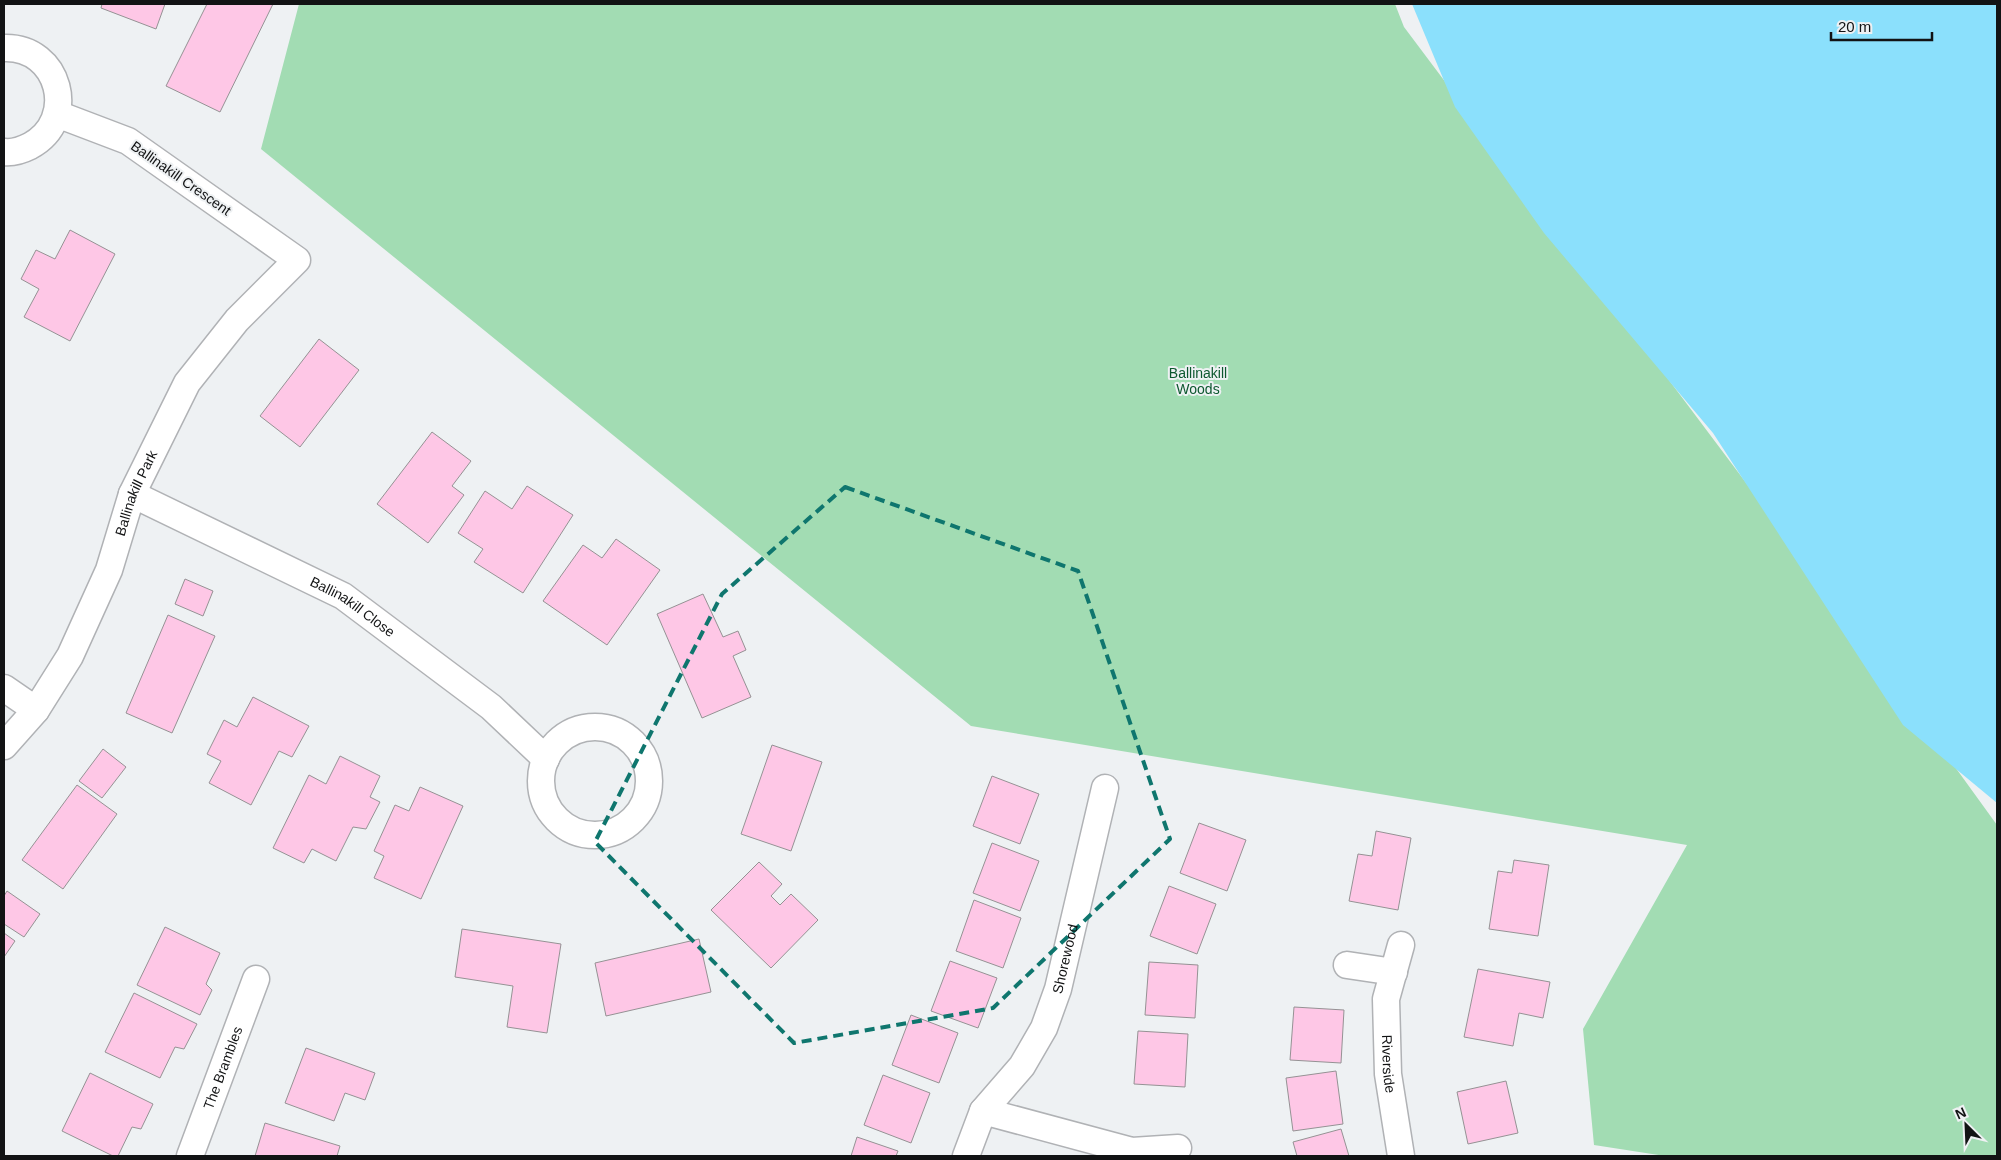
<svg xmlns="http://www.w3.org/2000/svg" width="2001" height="1160" font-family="Arial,sans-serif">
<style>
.green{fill:#a2dcb3}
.water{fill:#8be0fc}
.building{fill:#fec7e6;stroke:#959294}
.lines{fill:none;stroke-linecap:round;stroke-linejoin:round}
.minor-casing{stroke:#b0b2b5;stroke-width:29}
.minor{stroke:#fff;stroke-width:26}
.marked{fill:none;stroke:#0f766e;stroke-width:4;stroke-dasharray:10 6;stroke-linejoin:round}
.labels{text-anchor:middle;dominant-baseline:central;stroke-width:4;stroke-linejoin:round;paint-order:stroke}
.street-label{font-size:14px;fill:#121314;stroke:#eef1f3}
.park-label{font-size:14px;fill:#0d582f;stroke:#eef1f3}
</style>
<rect width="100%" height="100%" fill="#eef1f3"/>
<!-- green -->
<polygon class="green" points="299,4 1395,4 1404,27 1840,608 1997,825 1997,1156 1665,1156 1594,1145 1583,1029 1687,845 971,726 261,149"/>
<!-- water -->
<polygon class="water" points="1412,4 1997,4 1997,803 1903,725 1713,433 1544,233 1455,107"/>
<!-- building -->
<g class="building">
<polygon points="102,4 165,4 156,29 101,8"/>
<polygon points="207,4 273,4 220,112 166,86"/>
<polygon points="70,230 115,254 70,341 24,317 39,289 21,279 36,250 55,259"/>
<polygon points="319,339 359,370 300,447 260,416"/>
<polygon points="432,432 471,461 452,486 464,495 428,543 377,504"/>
<polygon points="527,486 573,515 523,593 474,562 483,549 458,533 485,491 512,509"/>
<polygon points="616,539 660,570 607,645 543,601 583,545 602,558"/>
<polygon points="185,579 213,591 203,616 175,604"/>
<polygon points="703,594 723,637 738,631 746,650 733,656 751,697 702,718 657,614"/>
<polygon points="168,615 215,636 172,733 126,713"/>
<polygon points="253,697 309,726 292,757 279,751 251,805 209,783 221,761 207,754 224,720 237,727"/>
<polygon points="772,745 822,762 791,851 741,834"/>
<polygon points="103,749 126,767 102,798 79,781"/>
<polygon points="340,756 380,776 370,797 380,802 366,829 353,827 336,861 312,849 304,863 273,848 309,775 326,784"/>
<polygon points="992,776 1039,794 1020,844 973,826"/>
<polygon points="77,785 117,814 63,889 22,860"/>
<polygon points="420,787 463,806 421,899 374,878 384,856 374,851 395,805 409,811"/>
<polygon points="1199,823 1246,840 1227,891 1180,873"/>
<polygon points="1376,831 1411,838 1398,910 1349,901 1358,854 1372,856"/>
<polygon points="992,843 1039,861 1020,911 973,893"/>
<polygon points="1514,860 1549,865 1538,936 1489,929 1498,871 1512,873"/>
<polygon points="759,862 782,884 771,896 780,905 791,894 818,920 771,968 711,910"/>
<polygon points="1169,886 1216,904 1197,954 1150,936"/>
<polygon points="7,891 40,914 24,937 4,924 4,896"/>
<polygon points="974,900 1021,918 1003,968 956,951"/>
<polygon points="165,927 220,953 206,984 212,990 200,1015 137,985"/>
<polygon points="462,929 561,944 547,1033 507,1027 513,986 455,977"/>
<polygon points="4,933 15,941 4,957"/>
<polygon points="699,939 711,992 606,1016 595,963"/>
<polygon points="950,961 997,978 978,1028 931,1011"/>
<polygon points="1149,962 1198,965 1195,1018 1145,1015"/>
<polygon points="1478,969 1550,982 1543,1018 1519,1013 1513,1046 1464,1037"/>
<polygon points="134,993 197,1024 184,1049 175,1047 160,1078 105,1052"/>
<polygon points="1294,1007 1344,1010 1341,1063 1290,1060"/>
<polygon points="911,1015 958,1033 939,1083 892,1065"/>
<polygon points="1138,1031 1188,1034 1185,1087 1134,1084"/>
<polygon points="306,1048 375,1073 365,1100 345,1093 334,1121 285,1103"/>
<polygon points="1336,1071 1343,1124 1293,1131 1286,1078"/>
<polygon points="90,1073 153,1104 141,1129 132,1127 118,1156 113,1156 62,1131"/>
<polygon points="883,1075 930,1093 911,1143 864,1125"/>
<polygon points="1506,1081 1518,1133 1468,1144 1457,1092"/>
<polygon points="265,1123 340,1146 337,1156 255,1156"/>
<polygon points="1341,1129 1349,1156 1297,1156 1293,1142"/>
<polygon points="857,1137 898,1151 896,1156 851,1156"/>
</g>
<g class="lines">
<!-- minor casing -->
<g class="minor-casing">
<g id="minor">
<path d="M 4,48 C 60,46 79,120 30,146 C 22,150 12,153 4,152"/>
<path id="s1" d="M 132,494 L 343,596 L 491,707 L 546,759"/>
<polyline points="4,688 36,710"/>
<circle cx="595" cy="781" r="54"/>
<path id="s2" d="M 4,746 L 36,710 L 70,656 L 109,570 L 132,494 L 187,383 L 237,320 L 297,260 L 128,141 L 57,114"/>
<path id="s3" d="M 1401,945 L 1386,999 L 1388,1074 L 1401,1156"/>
<polyline points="1347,965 1394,972"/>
<polyline points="983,1111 1132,1151 1178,1148"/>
<path id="s4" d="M 190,1156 L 256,979"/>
<path id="s5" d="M 966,1156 L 983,1111 L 1022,1066 L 1044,1028 L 1058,989 L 1105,788"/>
</g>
</g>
<!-- minor -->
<use href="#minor" class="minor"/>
</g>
<!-- marked area -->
<path class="marked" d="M 845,487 L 1078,571 L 1170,839 L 993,1008 L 794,1043 L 595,842 L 722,594 Z"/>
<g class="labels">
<!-- street labels -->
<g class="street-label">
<text transform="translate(181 178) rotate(35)">Ballinakill Crescent</text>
<text stroke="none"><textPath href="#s2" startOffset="288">Ballinakill Park</textPath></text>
<text stroke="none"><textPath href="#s1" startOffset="248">Ballinakill Close</textPath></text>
<text stroke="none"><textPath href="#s5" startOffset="224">Shorewood</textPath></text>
<text stroke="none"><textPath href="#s3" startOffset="121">Riverside</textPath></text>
<text stroke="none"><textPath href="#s4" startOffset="94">The Brambles</textPath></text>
</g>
<!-- park labels -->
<g class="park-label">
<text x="1198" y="373">Ballinakill<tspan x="1198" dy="16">Woods</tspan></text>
</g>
</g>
<!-- border -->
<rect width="2001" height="1160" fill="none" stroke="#121314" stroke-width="10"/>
<!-- north arrow -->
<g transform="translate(1966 1125) rotate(336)" stroke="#eef1f3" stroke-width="4" paint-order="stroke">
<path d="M0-4L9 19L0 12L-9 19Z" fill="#121314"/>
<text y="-8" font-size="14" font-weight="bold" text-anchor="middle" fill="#121314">N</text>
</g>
<!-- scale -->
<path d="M1831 32v8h101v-8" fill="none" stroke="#121314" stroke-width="2.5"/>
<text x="1838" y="32" font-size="15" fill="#121314" stroke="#eef1f3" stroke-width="4" paint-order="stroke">20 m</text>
</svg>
